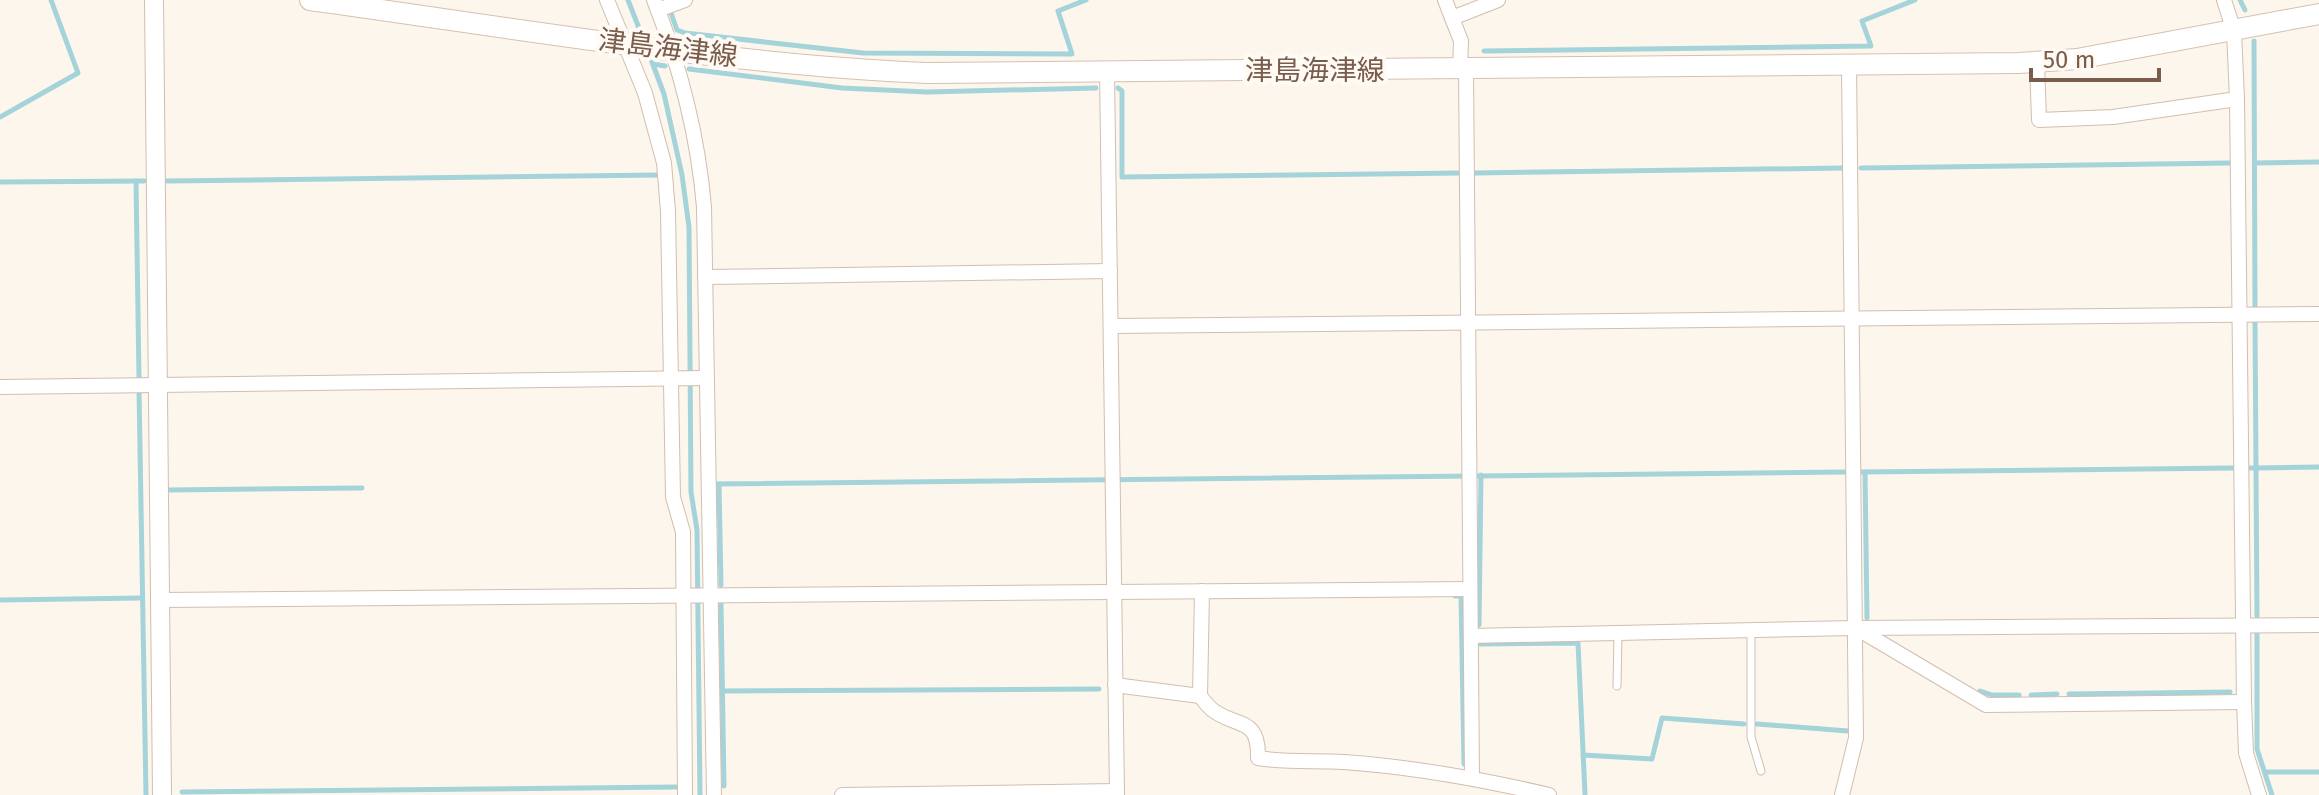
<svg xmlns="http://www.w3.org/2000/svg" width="2319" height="795" font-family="'Fira Sans','Noto Sans JP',sans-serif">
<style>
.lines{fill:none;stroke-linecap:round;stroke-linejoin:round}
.stream{stroke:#a5d3da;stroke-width:5}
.service-casing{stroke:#d1beb0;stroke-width:9}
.minor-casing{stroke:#d1beb0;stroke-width:16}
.tertiary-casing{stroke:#d1beb0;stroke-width:20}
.secondary-casing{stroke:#d6c0b0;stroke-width:22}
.service{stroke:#fff;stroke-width:7}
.minor{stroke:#fff;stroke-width:14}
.tertiary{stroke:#fff;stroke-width:18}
.secondary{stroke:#fff;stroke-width:20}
.labels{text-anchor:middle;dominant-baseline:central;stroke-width:8;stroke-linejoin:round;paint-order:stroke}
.street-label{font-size:28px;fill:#7a5c4d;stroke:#fffaf3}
</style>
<rect width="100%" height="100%" fill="#fdf6ec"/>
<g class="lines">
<!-- stream -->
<g class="stream">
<polyline points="628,0 644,41"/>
<polyline points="2240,0 2245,10"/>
<polyline points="671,13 677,30 685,33 863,53 1072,54 1058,11 1086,0"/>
<polyline points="2254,41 2255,307"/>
<polyline points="1484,51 1871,46 1862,21 1915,0"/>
<polyline points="649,54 664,94 682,175 689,227 691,492 697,530 700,795"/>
<polyline points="653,64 665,66"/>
<polyline points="689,69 842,88 927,92 1096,88"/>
<polyline points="1118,88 1122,91 1122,177 1460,173"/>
<polyline points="0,117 78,73 51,0"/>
<polyline points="2255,163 2319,162"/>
<polyline points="1861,168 2230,163"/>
<polyline points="1474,173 1843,168"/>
<polyline points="136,181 139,378"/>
<polyline points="166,181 660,175"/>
<polyline points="0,182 144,181"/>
<polyline points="139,390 146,795"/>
<polyline points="2250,468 2256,468 2255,322"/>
<polyline points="1861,472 2233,468"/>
<polyline points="1865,472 1867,618"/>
<polyline points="717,484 1846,472"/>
<polyline points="719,484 721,585"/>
<polyline points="168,490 362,488"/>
<polyline points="1455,596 1461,596 1464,764"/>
<polyline points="0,600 142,598"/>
<polyline points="721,603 724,786"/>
<polyline points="2257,616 2256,468 2319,467"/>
<polyline points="1479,625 1481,475"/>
<polyline points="2257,632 2257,749 2272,795"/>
<polyline points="1479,644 1578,643 1585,794"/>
<polyline points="723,691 1099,689"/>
<polyline points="1980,691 1992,695 2019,695"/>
<polyline points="2069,694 2230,692"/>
<polyline points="2031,695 2057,694"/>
<polyline points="1757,724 1848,731"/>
<polyline points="1583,755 1652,759 1662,718 1744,724"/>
<polyline points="2265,772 2319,772"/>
<polyline points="182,792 676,787"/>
</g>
<!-- service casing -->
<g class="service-casing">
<g id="service">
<polyline points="1751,630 1751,737 1761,771"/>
<polyline points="1617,686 1618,633"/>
</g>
</g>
<!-- minor casing -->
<g class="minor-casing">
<g id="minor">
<polyline points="607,0 645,93 664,163 668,211 673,497 683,532 685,795"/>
<path d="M 654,0 C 680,66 698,136 704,207 L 714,795"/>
<polyline points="1445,0 1461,41 1460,69"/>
<polyline points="2224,0 2234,31 2237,99 2244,702 2246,753 2259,795"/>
<polyline points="658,10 685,0"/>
<polyline points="1452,18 1498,0"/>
<polyline points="2037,62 2039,120 2113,117 2237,99"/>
<polyline points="1466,69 1472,777"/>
<polyline points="1107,71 1117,795"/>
<polyline points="705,277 1110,271"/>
<polyline points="1111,326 2319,314"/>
<polyline points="0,387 707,378"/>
<polyline points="160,600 1470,589"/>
<polyline points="1856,628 1986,705 2244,702"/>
<polyline points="1471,636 1855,628 2319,625"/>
<polyline points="1115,685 1200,696 1202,591"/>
<path d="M 1200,696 C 1204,701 1209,708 1214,711 C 1238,728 1259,717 1258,758 C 1289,763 1314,760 1344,762 C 1413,767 1481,779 1549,795"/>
<polyline points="842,795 1117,791"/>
<polyline points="1842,795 1856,738 1849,64"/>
</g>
</g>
<!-- tertiary casing -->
<g class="tertiary-casing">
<polyline id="tertiary" points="154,0 162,795"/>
</g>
<!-- secondary casing -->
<g class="secondary-casing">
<path id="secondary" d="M 310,0 C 515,28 720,64 927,73 L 2019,63 L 2077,59 L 2319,14"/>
</g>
<!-- service -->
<use href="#service" class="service"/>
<!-- minor -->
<use href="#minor" class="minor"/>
<!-- tertiary -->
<use href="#tertiary" class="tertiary"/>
<!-- secondary -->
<use href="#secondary" class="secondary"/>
</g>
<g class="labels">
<!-- street labels -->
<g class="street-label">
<text transform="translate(668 48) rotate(7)">津島海津線</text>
<text x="1315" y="70">津島海津線</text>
</g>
</g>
<!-- scale -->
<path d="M2031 68v12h128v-12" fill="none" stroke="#7a5c4d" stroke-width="4"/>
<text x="2043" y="68" font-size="24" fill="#7a5c4d" stroke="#fffaf3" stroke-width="6" paint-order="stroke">50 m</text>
</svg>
